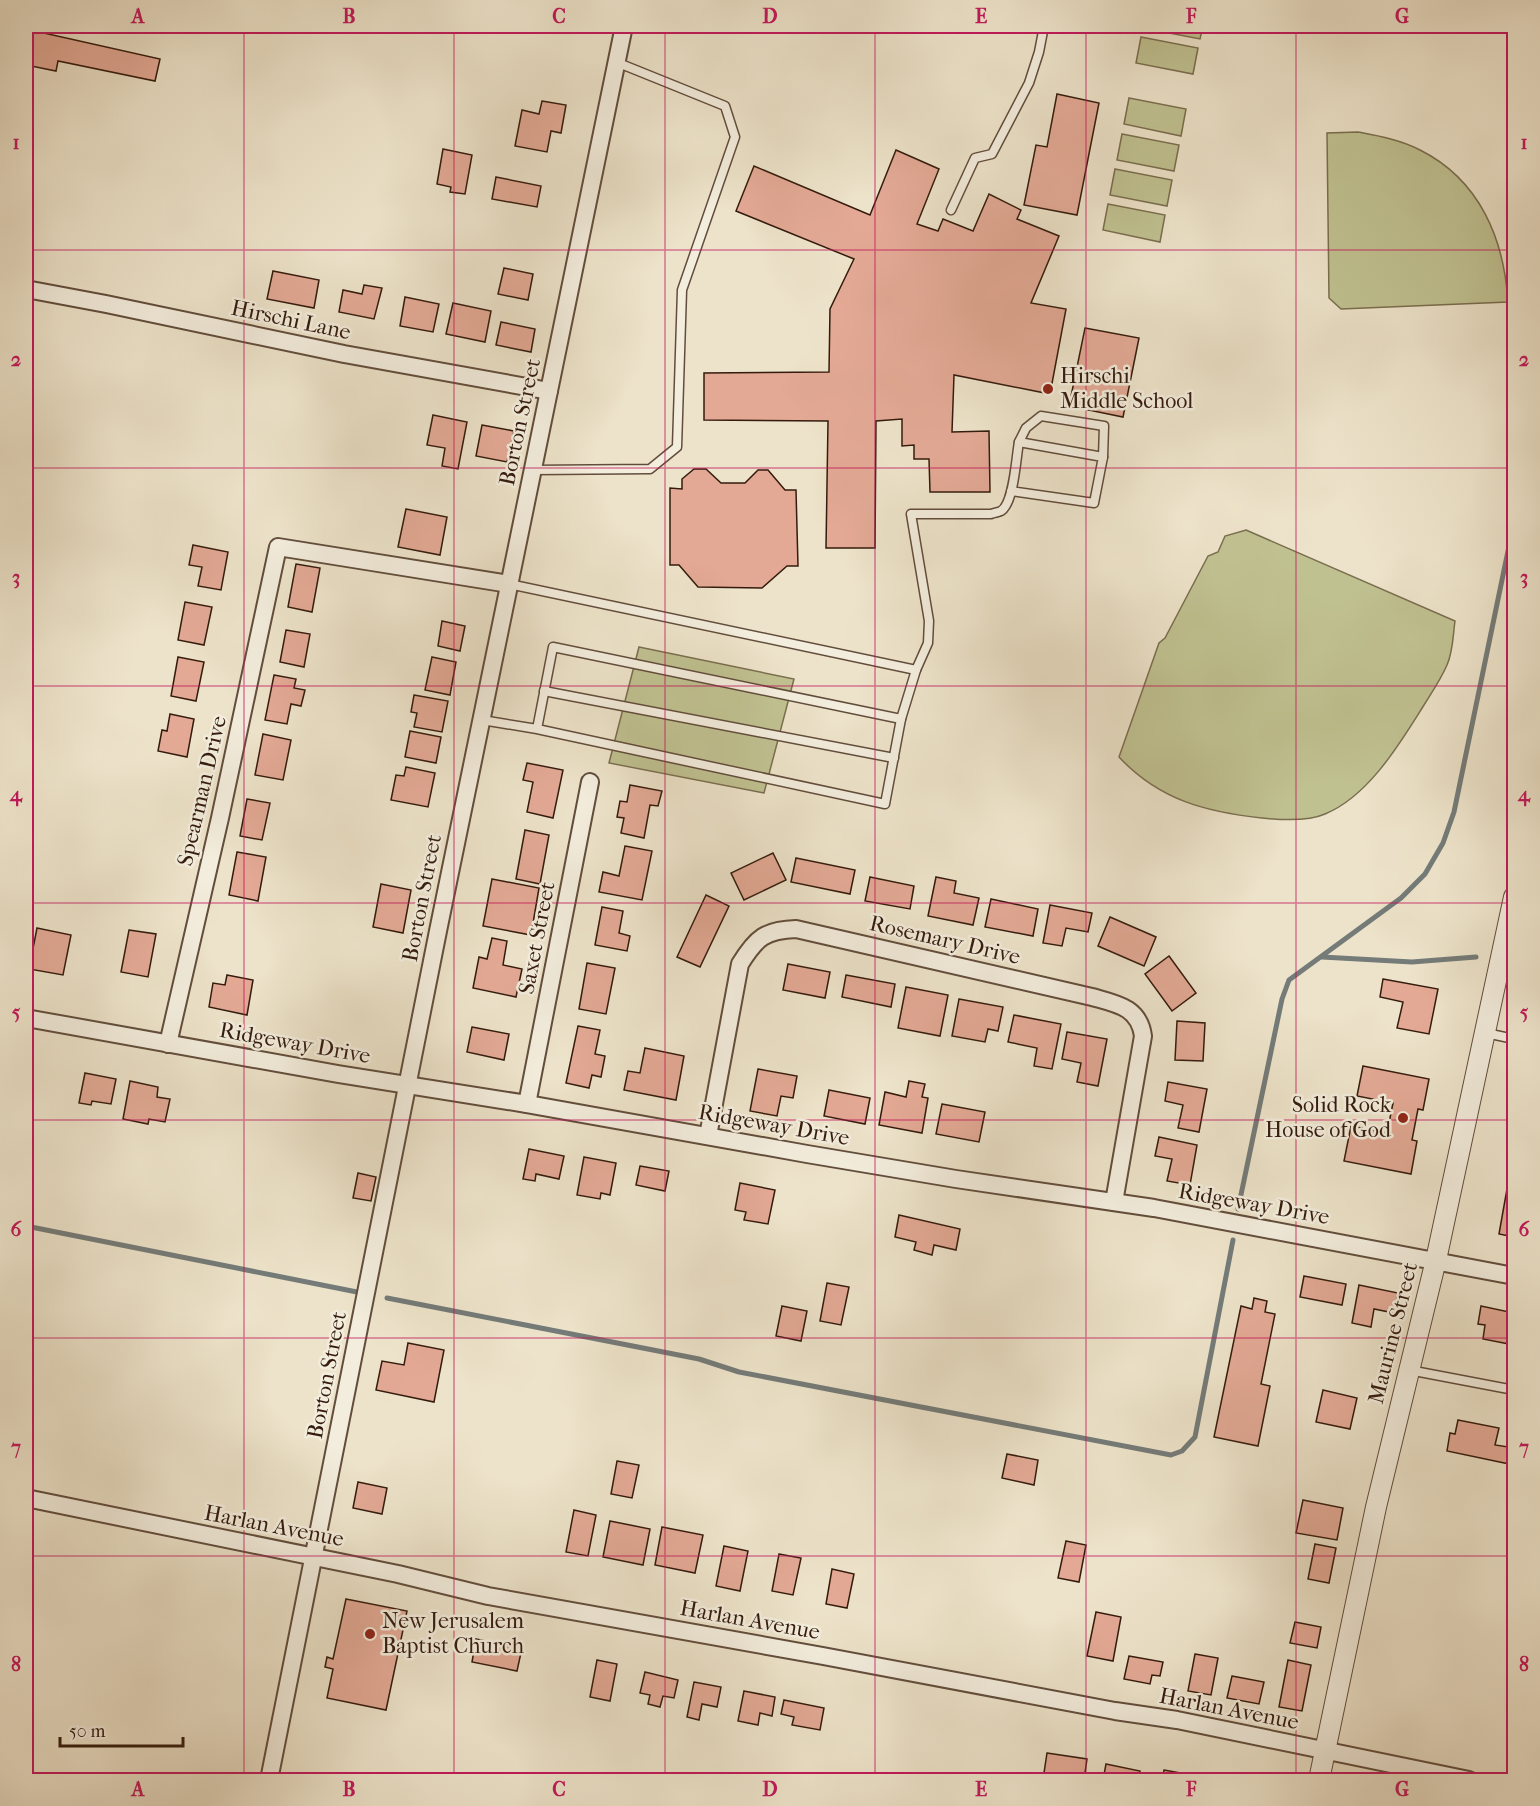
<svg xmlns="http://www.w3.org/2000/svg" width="1540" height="1806" font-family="'IM FELL French Canon',serif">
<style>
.grass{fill:#c0c191;stroke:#7a6e4f;stroke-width:1.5}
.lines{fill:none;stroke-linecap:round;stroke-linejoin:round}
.stream{stroke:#747b78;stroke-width:5}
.building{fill:#e3a995;stroke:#341b0d;stroke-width:1.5}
.service-casing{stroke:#624d3c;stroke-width:11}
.minor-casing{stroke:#624d3c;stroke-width:20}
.tertiary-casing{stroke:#624d3c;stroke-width:22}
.service{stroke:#f3eddd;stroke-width:8}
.minor{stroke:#f3eddd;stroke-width:16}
.tertiary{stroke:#f3eddd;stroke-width:20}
.grid{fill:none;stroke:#c2185b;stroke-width:1.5;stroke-opacity:0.55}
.poi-dot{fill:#8f2418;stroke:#f3eddd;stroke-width:2}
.labels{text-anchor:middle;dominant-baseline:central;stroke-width:5;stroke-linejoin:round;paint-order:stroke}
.street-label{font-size:22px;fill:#341b0d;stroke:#f3eddd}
.poi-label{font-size:22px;fill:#341b0d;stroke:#f3eddd;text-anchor:start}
.neatline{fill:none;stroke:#c2185b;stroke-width:2}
.grid-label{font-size:20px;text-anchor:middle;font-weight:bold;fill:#c2185b}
</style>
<rect width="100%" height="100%" fill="#ede3ca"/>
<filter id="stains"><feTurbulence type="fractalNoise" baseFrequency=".00333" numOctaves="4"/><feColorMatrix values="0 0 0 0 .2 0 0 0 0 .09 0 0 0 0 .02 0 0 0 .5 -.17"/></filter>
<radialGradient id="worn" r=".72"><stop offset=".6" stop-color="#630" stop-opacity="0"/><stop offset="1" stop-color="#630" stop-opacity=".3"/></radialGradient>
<!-- grass -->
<g class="grass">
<polygon points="1144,26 1203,26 1200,39 1143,28"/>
<polygon points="1141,37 1198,48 1193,74 1136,63"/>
<polygon points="1129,98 1186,109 1181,136 1124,124"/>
<path d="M 1358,132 C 1379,136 1401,140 1420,150 C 1480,180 1504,239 1508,302 L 1341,309 L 1329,298 L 1327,133 Z"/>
<polygon points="1122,134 1179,145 1174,171 1117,160"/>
<polygon points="1115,169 1172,180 1167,206 1110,195"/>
<polygon points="1108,204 1165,215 1160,242 1103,230"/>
<path d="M 1246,530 L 1455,621 C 1453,635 1453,652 1447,665 C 1441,679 1432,692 1424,705 C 1400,743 1369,796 1325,814 C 1307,822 1281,820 1262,818 C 1206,812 1159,800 1119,757 L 1159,643 L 1165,638 L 1208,556 L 1218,552 L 1225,536 Z"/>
<polygon points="639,647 794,679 764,793 609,763"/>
</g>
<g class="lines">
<!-- stream -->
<g class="stream">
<polyline points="1322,957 1412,962 1476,957"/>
<polyline points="1238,1209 1282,999 1289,980 1401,898 1425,874 1443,843 1454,812 1514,522"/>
<polyline points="26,1226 357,1292"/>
<polyline points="387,1298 699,1359 739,1372 1171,1455 1182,1451 1195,1437 1233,1240"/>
</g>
</g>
<!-- building -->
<g class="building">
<polygon points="26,29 160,59 155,81 58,61 56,71 26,65"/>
<polygon points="1057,94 1099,103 1077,215 1024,205 1036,145 1047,147"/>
<polygon points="542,101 566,105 561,133 551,131 547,152 515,146 522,110 539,114"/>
<polygon points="443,149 472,155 465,194 450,192 451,187 437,184"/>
<polygon points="896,150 939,169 917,224 938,231 943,219 973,231 989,194 1021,210 1017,219 1059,236 1031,303 1066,309 1050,394 954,375 952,432 989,431 990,492 930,492 929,459 914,459 914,445 902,446 902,419 876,421 875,548 826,548 828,421 704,420 704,373 829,372 830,309 854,259 736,211 754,166 870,215"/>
<polygon points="496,177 541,186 537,207 492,199"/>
<polygon points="504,268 533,274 528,300 498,294"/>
<polygon points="273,271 319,280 314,308 267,299"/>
<polygon points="364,285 382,288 374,319 339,312 343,290 362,294"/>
<polygon points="405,297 439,304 433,332 400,326"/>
<polygon points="453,303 491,311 485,342 446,334"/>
<polygon points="501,322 535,329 531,352 496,345"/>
<polygon points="1085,328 1139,338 1123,417 1069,406"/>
<polygon points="433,415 467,422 458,469 442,466 445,448 427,445"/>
<polygon points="482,425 514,431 507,462 476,456"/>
<polygon points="694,469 706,469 721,483 745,483 758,470 768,470 785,490 796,490 798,566 787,566 762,588 698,587 679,565 670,565 670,488 682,489 682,479"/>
<polygon points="406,509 447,517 440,555 398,547"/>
<polygon points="193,545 228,552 221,590 198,586 202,567 189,565"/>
<polygon points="296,564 320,568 312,612 288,607"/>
<polygon points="185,602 212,607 204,645 178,640"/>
<polygon points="442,621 465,626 460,651 438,646"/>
<polygon points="286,630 310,634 304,667 280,662"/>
<polygon points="178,657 204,662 196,701 171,696"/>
<polygon points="432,657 456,662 450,695 425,690"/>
<polygon points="274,675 296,679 294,688 305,690 301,706 291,704 287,724 265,720"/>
<polygon points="414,695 448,701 442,732 414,727 417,713 411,712"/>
<polygon points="170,714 194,719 187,757 158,751 162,730 167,731"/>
<polygon points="410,731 441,737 436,763 405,757"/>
<polygon points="263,734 291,740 283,780 255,775"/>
<polygon points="527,763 563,770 553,818 527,812 533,782 523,780"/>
<polygon points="406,767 435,773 428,807 391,800 396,775 404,776"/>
<polygon points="630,785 662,791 658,806 650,805 644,838 621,833 624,818 617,817 620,801 627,802"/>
<polygon points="247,799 270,803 262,840 240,836"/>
<polygon points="525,830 549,835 540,884 516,879"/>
<polygon points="625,846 652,851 642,900 599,892 603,872 619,876"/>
<polygon points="237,852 266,857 258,901 229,895"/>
<polygon points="773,853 786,880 744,900 731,873"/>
<polygon points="796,858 855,870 850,894 791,882"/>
<polygon points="870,877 914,886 910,909 865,901"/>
<polygon points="936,877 956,881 954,893 979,898 973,925 928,916"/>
<polygon points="492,879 539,888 531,935 483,926"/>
<polygon points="381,884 411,890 403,933 373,927"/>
<polygon points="706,895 729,906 700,967 677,957"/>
<polygon points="991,899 1038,909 1033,936 985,927"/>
<polygon points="1050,905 1092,913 1088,932 1066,928 1062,946 1043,943"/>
<polygon points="602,907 623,911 619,933 630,936 627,951 595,945"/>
<polygon points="1110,917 1156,937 1144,966 1098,946"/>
<polygon points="37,928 71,935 63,975 29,969"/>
<polygon points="129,930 156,934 148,977 121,972"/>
<polygon points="492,938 507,941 503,965 522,969 516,997 473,988 479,957 487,959"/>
<polygon points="1169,956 1196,993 1172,1011 1145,974"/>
<polygon points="587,963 615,968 606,1014 579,1009"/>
<polygon points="788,964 830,972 825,998 783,990"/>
<polygon points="227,975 253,980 247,1015 209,1007 213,983 225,985"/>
<polygon points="846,975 895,984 891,1007 842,997"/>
<polygon points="1383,979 1438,989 1429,1034 1397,1028 1403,1002 1380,997"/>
<polygon points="906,987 948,995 940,1036 898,1028"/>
<polygon points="959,999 1003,1007 998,1031 988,1029 985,1042 952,1036"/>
<polygon points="1014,1015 1061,1024 1052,1069 1034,1066 1037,1048 1008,1042"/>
<polygon points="1177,1021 1205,1023 1203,1061 1175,1060"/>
<polygon points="578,1026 600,1030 595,1054 605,1056 601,1077 592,1075 589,1088 566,1083"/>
<polygon points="472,1027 509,1034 504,1060 467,1052"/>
<polygon points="1067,1032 1107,1039 1098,1086 1077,1082 1081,1063 1062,1059"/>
<polygon points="645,1048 684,1056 676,1100 624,1090 628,1071 640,1073"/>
<polygon points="1363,1066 1429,1079 1423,1110 1418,1109 1412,1140 1417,1141 1411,1174 1344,1161 1351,1126 1387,1133 1393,1103 1357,1096"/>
<polygon points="758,1069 797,1076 793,1098 781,1096 777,1116 750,1111"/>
<polygon points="85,1073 116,1079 111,1104 92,1101 91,1105 79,1103"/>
<polygon points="130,1081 158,1087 157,1097 170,1099 165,1122 149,1119 148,1124 123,1119"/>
<polygon points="909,1081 925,1084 922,1097 928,1098 922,1133 879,1125 885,1092 906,1097"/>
<polygon points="1168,1082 1207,1089 1199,1132 1178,1128 1183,1105 1165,1101"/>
<polygon points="829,1090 870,1098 865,1124 824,1116"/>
<polygon points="942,1104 985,1112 979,1142 936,1134"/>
<polygon points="1159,1137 1197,1145 1190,1185 1167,1181 1172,1159 1155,1156"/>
<polygon points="529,1149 564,1156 559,1179 536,1174 535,1181 523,1179"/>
<polygon points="1513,1155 1514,1155 1514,1237 1499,1234"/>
<polygon points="584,1157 616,1163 610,1195 601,1193 600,1199 577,1195"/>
<polygon points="640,1166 669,1171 665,1191 636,1185"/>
<polygon points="358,1173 376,1177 371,1201 353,1198"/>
<polygon points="740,1183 775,1190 768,1224 744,1220 746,1212 735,1210"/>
<polygon points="899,1215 960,1229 956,1250 934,1245 932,1255 914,1250 916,1242 895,1237"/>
<polygon points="1304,1276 1346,1284 1342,1305 1300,1297"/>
<polygon points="827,1283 849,1287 841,1325 820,1321"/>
<polygon points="1359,1285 1398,1293 1394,1313 1374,1309 1371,1327 1352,1323"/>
<polygon points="1254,1298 1267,1301 1265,1312 1275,1314 1261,1384 1270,1386 1258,1446 1214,1437 1241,1306 1252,1309"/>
<polygon points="782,1306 807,1311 801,1341 776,1336"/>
<polygon points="1481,1306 1514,1313 1514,1345 1483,1339 1485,1325 1478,1324"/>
<polygon points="408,1343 444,1350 434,1402 376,1390 382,1361 404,1365"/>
<polygon points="1323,1390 1357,1398 1350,1429 1316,1422"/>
<polygon points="1458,1420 1499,1428 1495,1445 1508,1447 1512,1431 1514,1432 1514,1465 1447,1451 1450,1433 1455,1434"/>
<polygon points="1007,1454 1038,1460 1034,1485 1002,1478"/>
<polygon points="617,1461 639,1465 632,1498 611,1494"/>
<polygon points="358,1482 387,1488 382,1514 353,1508"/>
<polygon points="1303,1500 1343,1508 1337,1540 1296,1533"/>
<polygon points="574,1510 596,1515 588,1556 566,1552"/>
<polygon points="610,1521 650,1529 643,1565 603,1557"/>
<polygon points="662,1527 703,1535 695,1573 655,1565"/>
<polygon points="1066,1541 1086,1545 1079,1582 1058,1578"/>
<polygon points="1315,1544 1336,1548 1329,1583 1308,1579"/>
<polygon points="724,1546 748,1551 740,1591 716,1586"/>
<polygon points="779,1554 801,1558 793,1595 772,1591"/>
<polygon points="832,1569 854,1574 847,1608 826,1604"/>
<polygon points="346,1599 407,1611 386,1710 327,1698 333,1669 325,1667 327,1657 333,1659"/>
<polygon points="1096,1612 1121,1617 1113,1661 1087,1656"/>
<polygon points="1295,1622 1321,1627 1317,1648 1290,1643"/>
<polygon points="476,1639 522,1648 517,1671 472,1662"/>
<polygon points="1195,1654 1218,1658 1211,1695 1188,1691"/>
<polygon points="1129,1656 1163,1662 1160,1676 1152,1675 1150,1684 1124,1679"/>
<polygon points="597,1660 617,1664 610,1701 590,1697"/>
<polygon points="1288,1660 1311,1665 1302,1711 1279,1707"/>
<polygon points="645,1672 678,1680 674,1698 663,1696 660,1707 648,1704 650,1695 640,1693"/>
<polygon points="1232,1676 1264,1682 1259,1704 1227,1698"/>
<polygon points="694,1682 721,1687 717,1707 702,1704 699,1720 687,1717"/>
<polygon points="744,1691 775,1697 772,1716 760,1713 758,1725 738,1721"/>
<polygon points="784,1700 824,1708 820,1730 792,1725 794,1717 781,1714"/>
<polygon points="1047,1753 1087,1759 1084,1780 1044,1773"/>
<polygon points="1106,1764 1140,1771 1138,1780 1103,1780"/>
<polygon points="1164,1770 1192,1775 1191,1780 1162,1780"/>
<polygon points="1209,1774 1242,1780 1208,1780"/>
</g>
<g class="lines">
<!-- service casing -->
<g class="service-casing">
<g id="service">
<polyline points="951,210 975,158 992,154 1029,83 1039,52 1044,26"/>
<polyline points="1019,442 1026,428 1041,416 1104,426 1103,457"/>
<polyline points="533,470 650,469 677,447 682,290 735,137 725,106 616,62"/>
<polyline points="509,584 916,670 901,719"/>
<path d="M 916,670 L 928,643 L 929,621 L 911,514 L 991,514 C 993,513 1000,512 1001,511 C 1014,503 1016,458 1019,442 L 1103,457 L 1094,503 L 1011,491"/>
<polyline points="544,691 894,758"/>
<polyline points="482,720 537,729 553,647 901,719 885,804 537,729"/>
<polyline points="1486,1033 1514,1039"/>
<polyline points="1409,1370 1514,1390"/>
</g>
</g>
<!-- minor casing -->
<g class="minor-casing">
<g id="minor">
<polyline points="26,289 106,304 344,354 549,391"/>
<polyline points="26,1018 338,1074 527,1104 807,1154 956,1179 1154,1208 1514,1276"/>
<polyline points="168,1044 220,818 278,547 509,584"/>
<polyline points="527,1104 590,782"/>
<path d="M 708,1136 L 740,964 C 756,938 765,930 796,929 L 1092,997 C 1117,1004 1139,1007 1143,1036 L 1114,1202"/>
<polyline points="26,1498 398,1574 488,1596 823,1656 1115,1711 1177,1720 1469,1780"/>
<polyline points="269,1780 438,931 624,26"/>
</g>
</g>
<!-- tertiary casing -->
<g class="tertiary-casing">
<polyline id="tertiary" points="1319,1780 1376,1507 1436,1260 1514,897"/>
</g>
<!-- service -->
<use href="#service" class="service"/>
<!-- minor -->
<use href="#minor" class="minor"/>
<!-- tertiary -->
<use href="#tertiary" class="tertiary"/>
</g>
<!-- grid -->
<path class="grid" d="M 244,26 L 244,1780M 454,26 L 454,1780M 665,26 L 665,1780M 875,26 L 875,1780M 1086,26 L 1086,1780M 1296,26 L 1296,1780M 26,250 L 1514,250M 26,468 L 1514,468M 26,686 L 1514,686M 26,903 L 1514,903M 26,1120 L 1514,1120M 26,1338 L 1514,1338M 26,1556 L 1514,1556"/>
<!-- markers -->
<g class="poi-dot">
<circle cx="1048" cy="389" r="6"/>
<circle cx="1403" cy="1118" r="6"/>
<circle cx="370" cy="1634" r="6"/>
</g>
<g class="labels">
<!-- street labels -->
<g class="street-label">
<text transform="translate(291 320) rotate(12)">Hirschi Lane</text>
<text transform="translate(520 422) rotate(-78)">Borton Street</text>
<text transform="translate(202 791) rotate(-77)">Spearman Drive</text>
<text transform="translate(422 898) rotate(-79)">Borton Street</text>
<text transform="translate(537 938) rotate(-79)">Saxet Street</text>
<text transform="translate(945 940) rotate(13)">Rosemary Drive</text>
<text transform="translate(295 1043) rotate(10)">Ridgeway Drive</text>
<text transform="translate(774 1125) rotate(10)">Ridgeway Drive</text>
<text transform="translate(1254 1204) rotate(10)">Ridgeway Drive</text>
<text transform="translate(1393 1333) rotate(-76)">Maurine Street</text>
<text transform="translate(327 1375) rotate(-79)">Borton Street</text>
<text transform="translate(274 1526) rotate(11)">Harlan Avenue</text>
<text transform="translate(750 1620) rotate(10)">Harlan Avenue</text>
<text transform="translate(1229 1709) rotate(11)">Harlan Avenue</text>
</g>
<!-- poi labels -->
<g class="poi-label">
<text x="1060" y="376">Hirschi<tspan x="1060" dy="25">Middle School</tspan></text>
<text x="1391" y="1105" text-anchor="end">Solid Rock<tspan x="1391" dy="25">House of God</tspan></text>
<text x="382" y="1621">New Jerusalem<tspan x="382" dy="25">Baptist Church</tspan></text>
</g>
</g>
<!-- margin -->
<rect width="1540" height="1806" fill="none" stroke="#ede3ca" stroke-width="66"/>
<!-- scale -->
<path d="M60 1737v9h123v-9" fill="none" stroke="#341b0d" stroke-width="3"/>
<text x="69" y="1737" font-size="18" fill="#341b0d" stroke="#f3eddd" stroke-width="4.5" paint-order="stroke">50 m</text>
<rect x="33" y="33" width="1474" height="1740" class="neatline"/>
<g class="grid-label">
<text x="138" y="23">A</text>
<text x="349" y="23">B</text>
<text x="559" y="23">C</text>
<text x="770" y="23">D</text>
<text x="981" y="23">E</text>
<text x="1191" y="23">F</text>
<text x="1402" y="23">G</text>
<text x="16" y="149">1</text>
<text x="1524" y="149">1</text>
<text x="16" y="366">2</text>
<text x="1524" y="366">2</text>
<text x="16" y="584">3</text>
<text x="1524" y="584">3</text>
<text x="16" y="801">4</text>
<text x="1524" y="801">4</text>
<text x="16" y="1019">5</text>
<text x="1524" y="1019">5</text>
<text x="16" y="1236">6</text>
<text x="1524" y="1236">6</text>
<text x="16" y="1454">7</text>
<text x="1524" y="1454">7</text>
<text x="16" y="1671">8</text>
<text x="1524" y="1671">8</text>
<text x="138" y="1796">A</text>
<text x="349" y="1796">B</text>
<text x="559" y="1796">C</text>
<text x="770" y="1796">D</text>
<text x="981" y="1796">E</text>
<text x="1191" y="1796">F</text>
<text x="1402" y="1796">G</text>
</g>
<rect width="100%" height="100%" filter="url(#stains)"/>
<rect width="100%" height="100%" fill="url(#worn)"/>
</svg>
